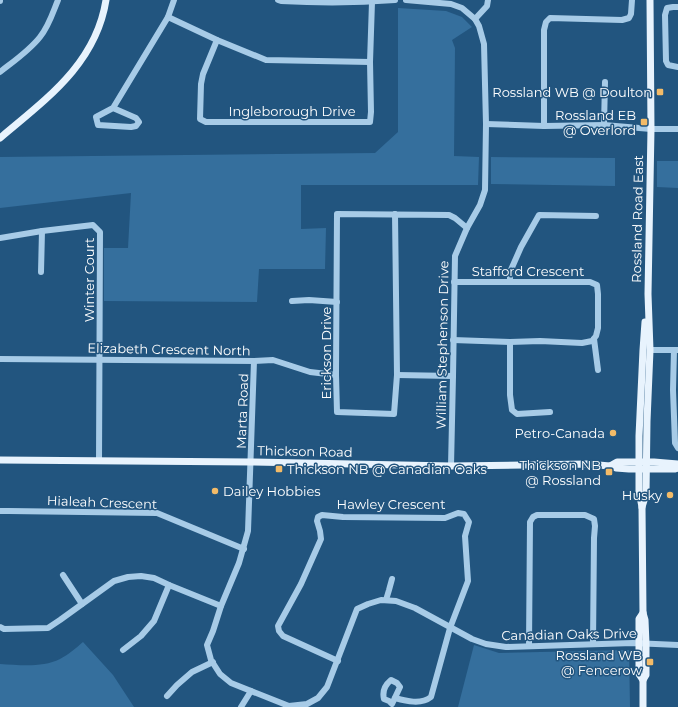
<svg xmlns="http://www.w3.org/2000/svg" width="678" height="707" font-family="Montserrat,sans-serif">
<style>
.green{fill:#356f9d}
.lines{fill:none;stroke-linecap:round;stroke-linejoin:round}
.minor{stroke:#a7cbe7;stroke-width:6}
.major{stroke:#e8f3fd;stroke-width:7}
.poi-dot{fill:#f3bb68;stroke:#22557f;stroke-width:1.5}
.labels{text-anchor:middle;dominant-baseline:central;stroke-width:3;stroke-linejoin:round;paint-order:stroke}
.poi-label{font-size:13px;fill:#fff;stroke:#22557f;text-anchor:end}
.street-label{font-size:13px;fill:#fff;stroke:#22557f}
</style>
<rect width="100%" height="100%" fill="#22557f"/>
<!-- green -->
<g class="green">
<polygon points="398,8 446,11 462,17 472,27 452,40 455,48 454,156 479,157 478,185 301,185 301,229 326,228 325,269 259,269 257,302 104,301 104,248 128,248 131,193 0,208 0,157 375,153 398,132"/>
<polygon points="491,157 615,158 615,186 491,184"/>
<polygon points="657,161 678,161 678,188 657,187"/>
<path d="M 83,642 L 113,675 L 134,707 L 0,707 L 0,664 C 19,665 42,668 60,659 C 68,655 76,648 83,642 Z"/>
<polygon points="474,645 499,653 629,650 630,707 458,707"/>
</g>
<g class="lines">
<!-- minor -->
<g class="minor">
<path d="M 278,0 L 281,1 C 319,3 357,3 395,0"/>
<polyline points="406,0 451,4 462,8 475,19 479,26 484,44 486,124 485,190 480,205 467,228 455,256 453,376 451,466"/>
<polyline points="0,1 0,0"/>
<polyline points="678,7 673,7 667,8 665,15 666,61 668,65 678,67"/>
<polyline points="168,17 217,40 266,60 370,62"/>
<polyline points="475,19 487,6 488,0"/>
<polyline points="217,40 203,74 201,84 200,119 206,122 370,122 371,112 370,62 372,2"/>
<path d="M 0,72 C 14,61 29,51 40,37 C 49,26 53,12 58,0"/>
<polyline points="113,108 136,118 139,122 136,126 131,127 98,125 96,117 113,108 168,17 174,0"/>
<polyline points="486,124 544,126 604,125 651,129 678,129"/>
<polyline points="604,125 605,82"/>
<polyline points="544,126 544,30 546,22 550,18 622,20 629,18 631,14 632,0"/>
<polyline points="395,214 397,375 394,414 337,412 336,375 337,214 449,215 455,218 467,228"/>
<polyline points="0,238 42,231 93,225 100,232 99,461"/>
<polyline points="41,272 42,231"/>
<polyline points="510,281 510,272 521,247 539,215 596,216"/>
<polyline points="292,301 309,300 337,302"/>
<polyline points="594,339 598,370"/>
<polyline points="453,340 510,342 540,341 582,343 592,341 596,336 598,328 598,294 597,285 590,282 454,282"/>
<polyline points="510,342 510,395 512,410 517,414 550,412"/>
<polyline points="650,350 678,350"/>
<polyline points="674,350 673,390 675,443 678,448"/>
<polyline points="0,359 254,361 273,360 310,372 336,375"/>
<polyline points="254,361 248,531 239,563 221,606 213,631 207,645 211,660 220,674 231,683 289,706 307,704 318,698 327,687 357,609 368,604 381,600 396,601 415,608 472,639 486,644 506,647 633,643 678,645"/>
<polyline points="397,375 453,376"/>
<polyline points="0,511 9,511 157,513 244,549"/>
<polyline points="63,575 82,604"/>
<polyline points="386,600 389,590 392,579"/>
<polyline points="0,627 4,629 48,628 60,620 114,581 128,577 141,576 154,578 169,585 221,606"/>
<polyline points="529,646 530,522 533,517 537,515 585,515 594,519 595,526 594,538 593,644"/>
<polyline points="123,650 141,636 154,621 169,585"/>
<path d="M 338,661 L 283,636 L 279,631 L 278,626 L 301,584 L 321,539 L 320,531 L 317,521 L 318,517 L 322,515 L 343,517 L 445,518 L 458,513 L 464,514 L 469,522 L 465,536 L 468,581 L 450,628 L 431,697 C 421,705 406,701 395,698"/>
<path d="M 391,680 L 397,683 L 400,687 L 392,704 L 389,701 L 384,699 C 382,691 385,685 391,680 Z"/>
<polyline points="167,696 177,685 192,672 213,662"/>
<polyline points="241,707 251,691"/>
</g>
<!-- major -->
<g class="major">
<path d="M 0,138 C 46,99 96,64 106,0"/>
<polyline points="0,460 251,462 451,466 587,464 610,466 616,468 629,469 675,469 678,468"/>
<polyline points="610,466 617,462 654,462 678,464"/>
<polyline points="642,507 646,494 647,421 650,350 648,294 651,129 650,0"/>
<polyline points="643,613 639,619 639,674 643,680"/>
<polyline points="643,707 643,680 646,675 646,644 645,620 643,613 642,507 639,491 639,436 643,350 645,322"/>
</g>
</g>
<!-- markers -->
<g class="poi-dot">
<rect x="656" y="88" width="8" height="8" rx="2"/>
<rect x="640" y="118" width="8" height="8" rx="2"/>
<circle cx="613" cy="433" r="4"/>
<rect x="275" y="465" width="8" height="8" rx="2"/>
<rect x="605" y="468" width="8" height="8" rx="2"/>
<circle cx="215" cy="491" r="4"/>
<circle cx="670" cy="495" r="4"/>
<rect x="646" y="658" width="8" height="8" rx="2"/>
</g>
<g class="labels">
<!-- poi labels -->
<g class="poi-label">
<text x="652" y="92">Rossland WB @ Doulton</text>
<text x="636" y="115">Rossland EB<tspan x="636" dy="15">@ Overlord</tspan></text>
<text x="605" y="433">Petro-Canada</text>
<text x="601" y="465">Thickson NB<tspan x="601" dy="15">@ Rossland</tspan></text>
<text x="287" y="469" text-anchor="start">Thickson NB @ Canadian Oaks</text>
<text x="223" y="491" text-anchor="start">Dailey Hobbies</text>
<text x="662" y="495">Husky</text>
<text x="642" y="655">Rossland WB<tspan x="642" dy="15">@ Fencerow</tspan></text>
</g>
<!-- street labels -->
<g class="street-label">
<text x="292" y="111">Ingleborough Drive</text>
<text transform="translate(637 219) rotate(-89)">Rossland Road East</text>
<text x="528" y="271">Stafford Crescent</text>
<text transform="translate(89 280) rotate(-90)">Winter Court</text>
<text transform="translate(442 345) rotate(-89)">William Stephenson Drive</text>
<text transform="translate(169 349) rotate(1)">Elizabeth Crescent North</text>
<text transform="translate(326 353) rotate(-90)">Erickson Drive</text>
<text transform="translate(242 411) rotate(-88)">Marta Road</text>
<text transform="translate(305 451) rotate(1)">Thickson Road</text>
<text transform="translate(102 502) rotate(2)">Hialeah Crescent</text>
<text x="391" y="504">Hawley Crescent</text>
<text transform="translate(569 634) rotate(-1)">Canadian Oaks Drive</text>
</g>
</g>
</svg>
